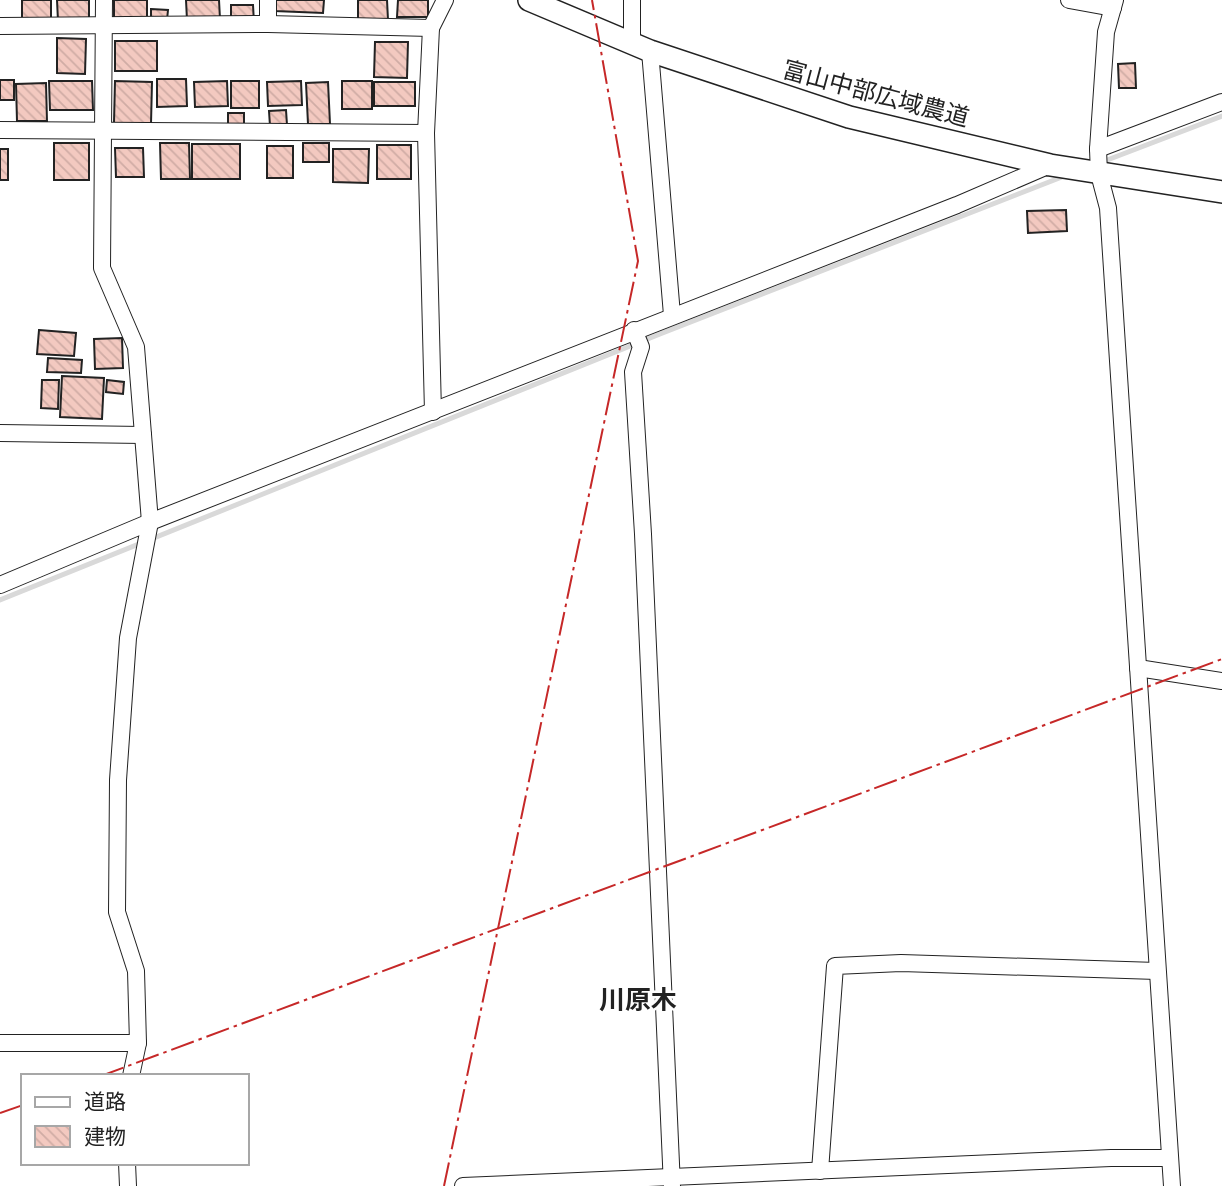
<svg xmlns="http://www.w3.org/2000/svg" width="1222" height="1186" font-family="'Public Sans','Noto Sans JP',sans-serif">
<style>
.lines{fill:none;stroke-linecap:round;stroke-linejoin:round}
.stream{stroke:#d9d9d9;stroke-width:5}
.building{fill:url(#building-back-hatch);stroke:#222;stroke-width:2}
.street-casing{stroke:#222;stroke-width:18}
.secondary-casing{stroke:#222;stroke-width:24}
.street{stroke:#fff;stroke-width:16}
.secondary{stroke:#fff;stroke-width:21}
.power{stroke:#c62828;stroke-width:2;stroke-dasharray:24 5 3.5 5;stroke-linecap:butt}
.labels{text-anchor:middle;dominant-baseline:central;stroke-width:5;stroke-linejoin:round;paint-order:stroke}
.street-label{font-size:24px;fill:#222;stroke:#fff}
.neighbourhood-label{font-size:26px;font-weight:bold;fill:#222;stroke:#fff}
</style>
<defs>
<pattern id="building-back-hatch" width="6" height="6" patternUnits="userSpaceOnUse" patternTransform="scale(1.75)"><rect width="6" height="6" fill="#f3c9c0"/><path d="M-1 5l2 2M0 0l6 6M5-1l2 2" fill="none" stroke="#d0aca5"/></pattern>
</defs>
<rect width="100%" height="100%" fill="#fff"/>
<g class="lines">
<!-- stream -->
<g class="stream">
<polyline points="1102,162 1222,116"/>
<polyline points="0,600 660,334 1067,175"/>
</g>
</g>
<!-- building -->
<g class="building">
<rect x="22" y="0" width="29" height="19"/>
<polygon points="57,0 89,0 89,20 58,21"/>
<polygon points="114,0 147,0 147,21 114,22"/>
<polygon points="186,0 219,0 220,19 187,20"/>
<polygon points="275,0 324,0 323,13 275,11"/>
<polygon points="358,0 387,0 388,20 358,21"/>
<polygon points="398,0 428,0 428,17 397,17"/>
<polygon points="231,5 253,5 254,23 231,23"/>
<polygon points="151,9 168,10 167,20 151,19"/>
<polygon points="57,38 86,39 85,74 57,73"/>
<rect x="115" y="41" width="42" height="30"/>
<polygon points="375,42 408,42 407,78 374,77"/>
<polygon points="1135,63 1136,88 1119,88 1118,64"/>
<polygon points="157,79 186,79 187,106 157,107"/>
<rect x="0" y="80" width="14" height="20"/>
<polygon points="49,81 92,81 93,110 50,110"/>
<polygon points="115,81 152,82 151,124 114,123"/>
<polygon points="227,81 228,106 195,107 194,82"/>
<rect x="231" y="81" width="28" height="27"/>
<polygon points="301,81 302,105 268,106 267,82"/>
<rect x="342" y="81" width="30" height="28"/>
<polygon points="328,82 330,124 308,124 306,83"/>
<rect x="374" y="82" width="41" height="24"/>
<polygon points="46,83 47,121 17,121 16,84"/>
<polygon points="286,110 287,125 270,126 269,111"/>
<rect x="228" y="113" width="16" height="13"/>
<rect x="54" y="143" width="35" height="37"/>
<polygon points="160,143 189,143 190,179 161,179"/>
<rect x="303" y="143" width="26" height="19"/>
<rect x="192" y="144" width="48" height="35"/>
<rect x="377" y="145" width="34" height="34"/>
<rect x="267" y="146" width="26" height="32"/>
<polygon points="115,148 143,148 144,177 116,177"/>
<rect x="0" y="149" width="8" height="31"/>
<polygon points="333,149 369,149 368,183 333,182"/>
<polygon points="1066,210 1067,231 1028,233 1027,211"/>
<polygon points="39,330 76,333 74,356 37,354"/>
<polygon points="122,338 123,368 95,369 94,339"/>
<polygon points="48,358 82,360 81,373 47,372"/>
<polygon points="62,376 104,378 102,419 60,417"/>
<polygon points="42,380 59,380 58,409 41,408"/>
<polygon points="107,380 124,382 123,394 106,392"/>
</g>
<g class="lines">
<!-- street casing -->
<g class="street-casing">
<g id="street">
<polyline points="104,0 102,268 136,347 150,522 128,638 118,780 117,912 136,971 138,1043 131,1076"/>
<polyline points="268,0 268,24"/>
<polyline points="1069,0 1113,8"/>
<polyline points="1115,0 1106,32 1098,149 1099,174 1108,208 1172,1186"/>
<polyline points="0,26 268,24 431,28 445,0"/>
<polyline points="632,45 632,0"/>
<polyline points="650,51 672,315"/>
<polyline points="0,130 426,133 431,28"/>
<polyline points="426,133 433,412"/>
<polyline points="1098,149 1222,102"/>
<polyline points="634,330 641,347 633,372 643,534 672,1186"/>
<polyline points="0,433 143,435"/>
<polyline points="0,585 150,522 957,205 1050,165"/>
<polyline points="1138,668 1222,681"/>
<polyline points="0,1043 138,1043"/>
<polyline points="127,1163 128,1186"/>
<polyline points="820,1171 835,966 901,963 1157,971"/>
<polyline points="463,1186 1111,1158 1169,1158"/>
</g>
</g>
<!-- secondary casing -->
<g class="secondary-casing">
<polyline id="secondary" points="529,0 650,51 849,117 1050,165 1222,192"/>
</g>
<!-- street -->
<use href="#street" class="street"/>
<!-- secondary -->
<use href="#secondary" class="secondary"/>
<!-- power -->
<g class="power">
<polyline points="101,1076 1222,659"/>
<polyline points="0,1113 23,1105"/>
<polyline points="444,1186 638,261 592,0"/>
</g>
</g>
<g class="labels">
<!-- street labels -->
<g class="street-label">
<text transform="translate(876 93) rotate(15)">富山中部広域農道</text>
</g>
<!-- neighbourhood labels -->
<g class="neighbourhood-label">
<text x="638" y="999">川原木</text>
</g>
</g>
<!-- legend -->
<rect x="21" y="1074" width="228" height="91" fill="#ffffff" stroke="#a7a7a7" stroke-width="2"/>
<rect x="35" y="1097" width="35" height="10" fill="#ffffff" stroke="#a7a7a7" stroke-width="2"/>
<text x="84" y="1109" font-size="21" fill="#222222">道路</text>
<rect x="35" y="1126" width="35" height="21" fill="url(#building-back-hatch)" stroke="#a7a7a7" stroke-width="2"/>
<text x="84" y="1144" font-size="21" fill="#222222">建物</text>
</svg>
